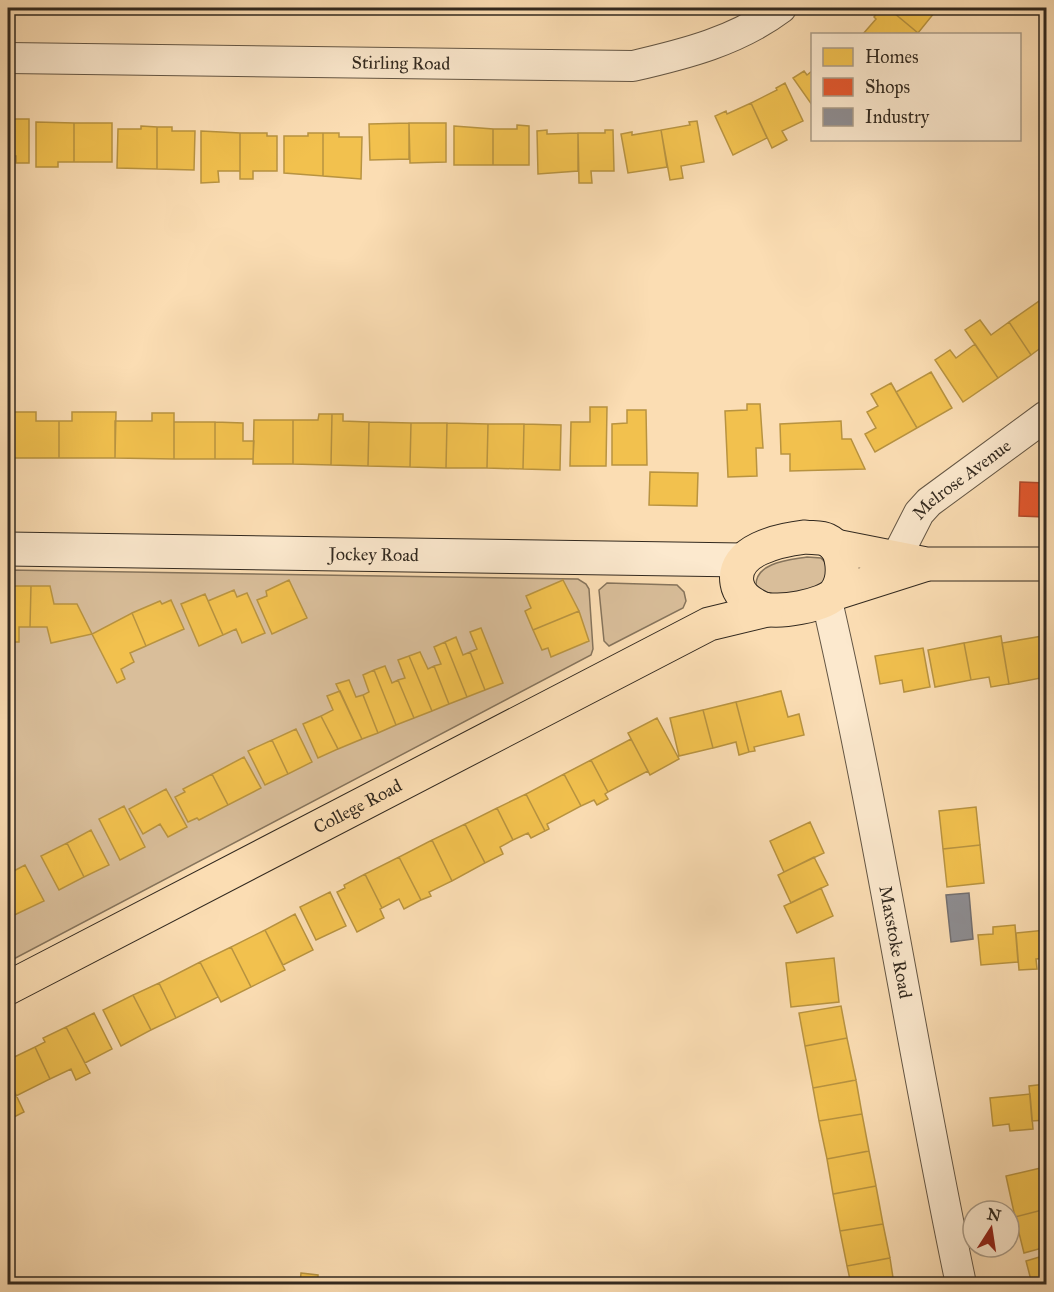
<svg xmlns="http://www.w3.org/2000/svg" width="1054" height="1292" font-family="'IM FELL Great Primer',serif">
<style>
.green{fill:#d9be9a;stroke:#86745c;stroke-width:1.5}
.homes{fill:#f2c14e;stroke:#b89340;stroke-width:1.5}
.shops{fill:#e4572e;stroke:#af492a;stroke-width:1.5}
.industry{fill:#8d8d92;stroke:#726f70;stroke-width:1.5}
.lines{fill:none;stroke-linecap:round;stroke-linejoin:round}
.street-casing{stroke:#645644;stroke-width:32}
.secondary-casing{stroke:#32291f;stroke-width:35}
.primary-casing{stroke:#32291f;stroke-width:35}
.street{stroke:#fce9ce;stroke-width:30}
.secondary{stroke:#fce9ce;stroke-width:33}
.primary{stroke:#fbddb3;stroke-width:33}
.labels{text-anchor:middle;stroke-width:6;stroke-linejoin:round;paint-order:stroke}
.street-label{font-size:18px;fill:#32291f;stroke:#fce9ce}
</style>
<rect width="100%" height="100%" fill="#fbddb3"/>
<filter id="stains"><feTurbulence type="fractalNoise" baseFrequency=".00333" numOctaves="4"/><feColorMatrix values="0 0 0 0 .2 0 0 0 0 .09 0 0 0 0 .02 0 0 0 .5 -.17"/></filter>
<radialGradient id="worn" r=".72"><stop offset=".6" stop-color="#630" stop-opacity="0"/><stop offset="1" stop-color="#630" stop-opacity=".3"/></radialGradient>
<path class="green" d="M807,557L821,558L828,565V577L812,597L762,593L756,585C756,562 790,560 807,557Z
M8,570L578,579L586,584L589,589L593,649L591,655L8,962Z
M607,583L677,585L684,592L686,601L683,608L609,646L604,641L599,590Z"/>
<path class="homes" d="M881,8H888L918,33L863,34L876,19L874,17Z
M888,8H929L935,12L918,33Z
M804,71L807,75L812,71V105L793,78Z
M785,83L803,121L782,131L787,140L772,148L751,103L777,90L776,88Z
M751,103L767,138L733,155L715,116L726,111L727,114Z
M8,119H29V163H16V156H8Z
M697,121L704,162L681,166L683,178L670,180L661,130L690,125L689,122Z
M36,122L74,123V162H58V167H36Z
M74,123H112V162H74Z
M409,123H446V162L410,163Z
M409,123V159L370,160L369,124Z
M517,125L529,126V165H493V129H517Z
M141,126L157,127V169L117,168L118,129H141Z
M454,126L493,129V165H454Z
M157,127H172V131H195L194,170L157,169Z
M547,130V134L578,133V171L538,174L537,131Z
M605,130H613L614,171H591L592,183H579L578,133H605Z
M661,130L667,167L628,173L621,134L632,132V135Z
M201,131L240,133V171H218L219,182L201,183Z
M240,133H267V136H277V171H253V179H240Z
M308,133H323V176L284,173V136H308Z
M323,133H339V137H362L361,179L323,176Z
M1045,297L1046,344L1031,355L1009,322Z
M980,320L991,335L1009,322L1031,355L998,378L965,330Z
M975,344L998,378L963,402L935,360L950,350L956,358Z
M931,372L952,408L917,428L896,392Z
M891,383L917,428L875,452L865,434L876,428L867,412L878,406L871,394Z
M747,404H760L763,448H756L757,476L728,477L725,411L747,410Z
M590,407H607L606,466H570L571,422H590Z
M627,410H646L647,465H612V424L627,423Z
M8,412H36V421H59V458H8Z
M72,412H116L115,458H59V421H72Z
M152,413H174V459L115,458V421H152Z
M319,414H332L331,465L293,464V420H318Z
M332,414H343V421L369,422L368,466L331,465Z
M254,420H293V464H253Z
M841,421L842,439H851L865,469L790,471V454H781L780,424Z
M174,422H215V459H174Z
M215,422L243,423V441H254L253,459H215Z
M369,422L411,423L410,467L368,466Z
M411,423H447L446,468L410,467Z
M447,423L488,424L487,468H446Z
M488,424H524L523,469L487,468Z
M524,424L561,425L560,470L523,469Z
M650,472L698,473L697,506L649,505Z
M289,580L307,618L272,634L257,600L267,596L266,591Z
M563,580L579,611L533,630L525,611L531,608L526,596Z
M8,586H31L30,627H19V642H8Z
M31,586H50L54,604H77L92,634L51,643L47,627H30Z
M234,590L237,597L247,593L265,633L242,643L236,629L223,635L208,601Z
M205,594L223,635L199,646L181,604Z
M171,600L184,629L146,646L132,613L160,601L162,604Z
M579,611L589,641L551,657L548,648L542,650L533,630Z
M132,613L146,646L130,653L134,662L121,669L125,679L117,683L92,634Z
M481,628L503,683L485,690L470,652L477,649L470,632Z
M1001,636L1009,684L991,687L989,677L971,680L964,643Z
M1043,636L1046,677L1009,684L1002,643Z
M456,637L463,655L470,652L485,690L467,697L445,642Z
M445,642L467,697L449,704L434,666L441,664L434,647Z
M964,643L971,680L935,687L928,650Z
M923,648L930,687L904,692L902,680L880,684L875,656Z
M420,652L428,669L434,666L449,704L432,711L409,656Z
M409,656L432,711L414,718L398,680L405,678L398,660Z
M385,666L392,683L398,680L414,718L396,725L374,670Z
M374,670L396,725L378,733L363,695L369,692L363,675Z
M349,680L356,697L363,695L378,733L362,739L336,684Z
M340,691L362,739L338,749L321,716L333,710L327,696Z
M781,691L788,717L799,714L804,735L754,747L755,751L749,752L736,702Z
M736,702L749,752L739,755L736,742L713,748L703,710Z
M703,710L713,748L679,756L670,718Z
M321,716L338,749L318,758L303,724Z
M657,718L679,759L650,775L628,733Z
M296,729L312,762L288,774L272,740Z
M631,739L648,771L608,792L591,760Z
M272,740L288,774L265,785L248,751Z
M244,757L261,788L228,805L212,774Z
M591,760L608,792L605,794L608,799L597,805L594,800L581,806L564,774Z
M212,774L228,805L199,820L197,818L188,822L175,797L185,792L183,789Z
M564,774L581,806L547,824L549,829L545,831L526,794Z
M166,789L187,827L168,837L160,824L143,834L129,809Z
M526,794L545,831L531,838L528,833L513,840L497,808Z
M124,806L145,847L120,860L99,819Z
M976,807L980,845L943,849L939,811Z
M497,808L513,840L500,847L503,854L485,863L465,824Z
M810,822L824,853L784,872L770,841Z
M465,824L485,863L452,881L432,840Z
M91,830L109,865L84,877L67,843Z
M432,840L452,881L429,892L431,896L421,900L399,857Z
M67,843L84,877L59,890L41,856Z
M980,845L984,883L947,887L943,849Z
M399,857L421,900L404,909L399,899L382,908L365,874Z
M814,857L828,885L791,903L778,875Z
M25,865L44,901L8,918V874Z
M365,874L382,908L380,909L384,918L357,932L337,892L345,888L344,885Z
M821,888L833,916L797,933L784,906Z
M330,892L346,926L316,940L300,907Z
M295,914L313,950L283,965L265,930Z
M1015,925L1018,962L981,965L978,935L993,934V927Z
M265,930L285,970L251,987L231,947Z
M1046,930V958L1036,959L1037,969L1019,970L1016,933Z
M231,947L251,987L221,1002L200,962Z
M834,958L839,1002L791,1007L786,963Z
M200,962L218,997L176,1018L159,983Z
M159,983L176,1018L151,1030L133,995Z
M133,995L151,1030L121,1046L103,1010Z
M841,1006L847,1038L805,1046L799,1013Z
M94,1013L112,1049L85,1063L66,1027Z
M66,1027L90,1073L76,1080L71,1069L50,1079L35,1047L45,1042L43,1038Z
M847,1038L856,1080L813,1088L805,1046Z
M35,1047L50,1079L16,1096L8,1078V1060Z
M8,1078L24,1112L8,1120Z
M856,1080L862,1114L819,1121L813,1088Z
M1046,1084V1120L1032,1121L1029,1086Z
M1030,1094L1033,1129L1010,1131L1009,1124L993,1126L990,1098Z
M862,1114L869,1151L827,1159L819,1121Z
M869,1151L876,1186L833,1194L827,1159Z
M1045,1167L1046,1209L1015,1217L1006,1176Z
M876,1186L883,1224L840,1231L833,1194Z
M1046,1209V1247L1024,1253L1015,1217Z
M883,1224L890,1258L847,1266L840,1231Z
M1046,1255V1284H1032L1026,1261Z
M890,1258L894,1284H851L847,1266Z
M301,1273L318,1275V1280L344,1284H300Z"/>
<path class="shops" d="M1020,482L1046,483V525L1045,517L1019,516Z"/>
<path class="industry" d="M969,893L973,939L951,942L946,895Z"/>
<g class="lines">
<g class="street-casing">
<g id="street">
<path id="s1" d="M8,58L633,66C685,54 737,41 781,8"/>
<path id="s2" d="M896,558L919,513L929,502L1046,416"/>
<path id="s3" d="M827,601C879,827 913,1057 961,1284"/>
</g>
</g>
<g class="secondary-casing">
<g id="secondary">
<path id="s4" d="M8,549L742,560"/>
</g>
</g>
<g class="primary-casing">
<g id="primary">
<path d="M805,537C812,538 821,537 827,540C845,548 846,579 835,593C825,606 776,614 761,608C750,603 739,596 737,583C731,550 780,540 805,537Z"/>
<path d="M835,546L926,564H1046"/>
<path d="M836,593L924,565"/>
<path id="s5" d="M8,988L709,624L767,610"/>
</g>
</g>
<use href="#street" class="street"/>
<use href="#secondary" class="secondary"/>
<use href="#primary" class="primary"/>
</g>
<g class="labels">
<g class="street-label">
<text dy="6" stroke="none"><textPath href="#s1" startOffset="393">Stirling Road</textPath></text>
<text dy="6" stroke="none"><textPath href="#s2" startOffset="105">Melrose Avenue</textPath></text>
<text dy="6" stroke="none"><textPath href="#s4" startOffset="366">Jockey Road</textPath></text>
<text dy="6" stroke="none"><textPath href="#s5" startOffset="394">College Road</textPath></text>
<text dy="6" stroke="none"><textPath href="#s3" startOffset="348">Maxstoke Road</textPath></text>
</g>
</g>
<rect width="1054" height="1292" fill="none" stroke="#fbddb3" stroke-width="30"/>
<rect x="9" y="9" width="1036" height="1274" fill="none" stroke="#32291f" stroke-width="3"/>
<rect x="15" y="15" width="1024" height="1262" fill="none" stroke="#32291f" stroke-width="1.5"/>
<rect x="811" y="33" width="210" height="108" fill="#fce9ce" stroke="#ab9c88" stroke-width="1.5"/>
<rect x="823" y="48" width="30" height="18" fill="#f2c14e" stroke="#ab9c88" stroke-width="1.5"/>
<text x="865" y="63" font-size="18" fill="#32291f">Homes</text>
<rect x="823" y="78" width="30" height="18" fill="#e4572e" stroke="#ab9c88" stroke-width="1.5"/>
<text x="865" y="93" font-size="18" fill="#32291f">Shops</text>
<rect x="823" y="108" width="30" height="18" fill="#8d8d92" stroke="#ab9c88" stroke-width="1.5"/>
<text x="865" y="123" font-size="18" fill="#32291f">Industry</text>
<g transform="translate(991 1229) rotate(12)"><circle r="28" fill="#fce9ce" stroke="#ab9c88" stroke-width="1.5"/>
<path d="M0-4.5L10 22L0 15L-10 22Z" fill="#8f2418"/>
<text y="-9" font-size="16" font-weight="bold" text-anchor="middle" fill="#32291f">N</text>
</g>
<rect width="100%" height="100%" filter="url(#stains)"/>
<rect width="100%" height="100%" fill="url(#worn)"/>
</svg>
